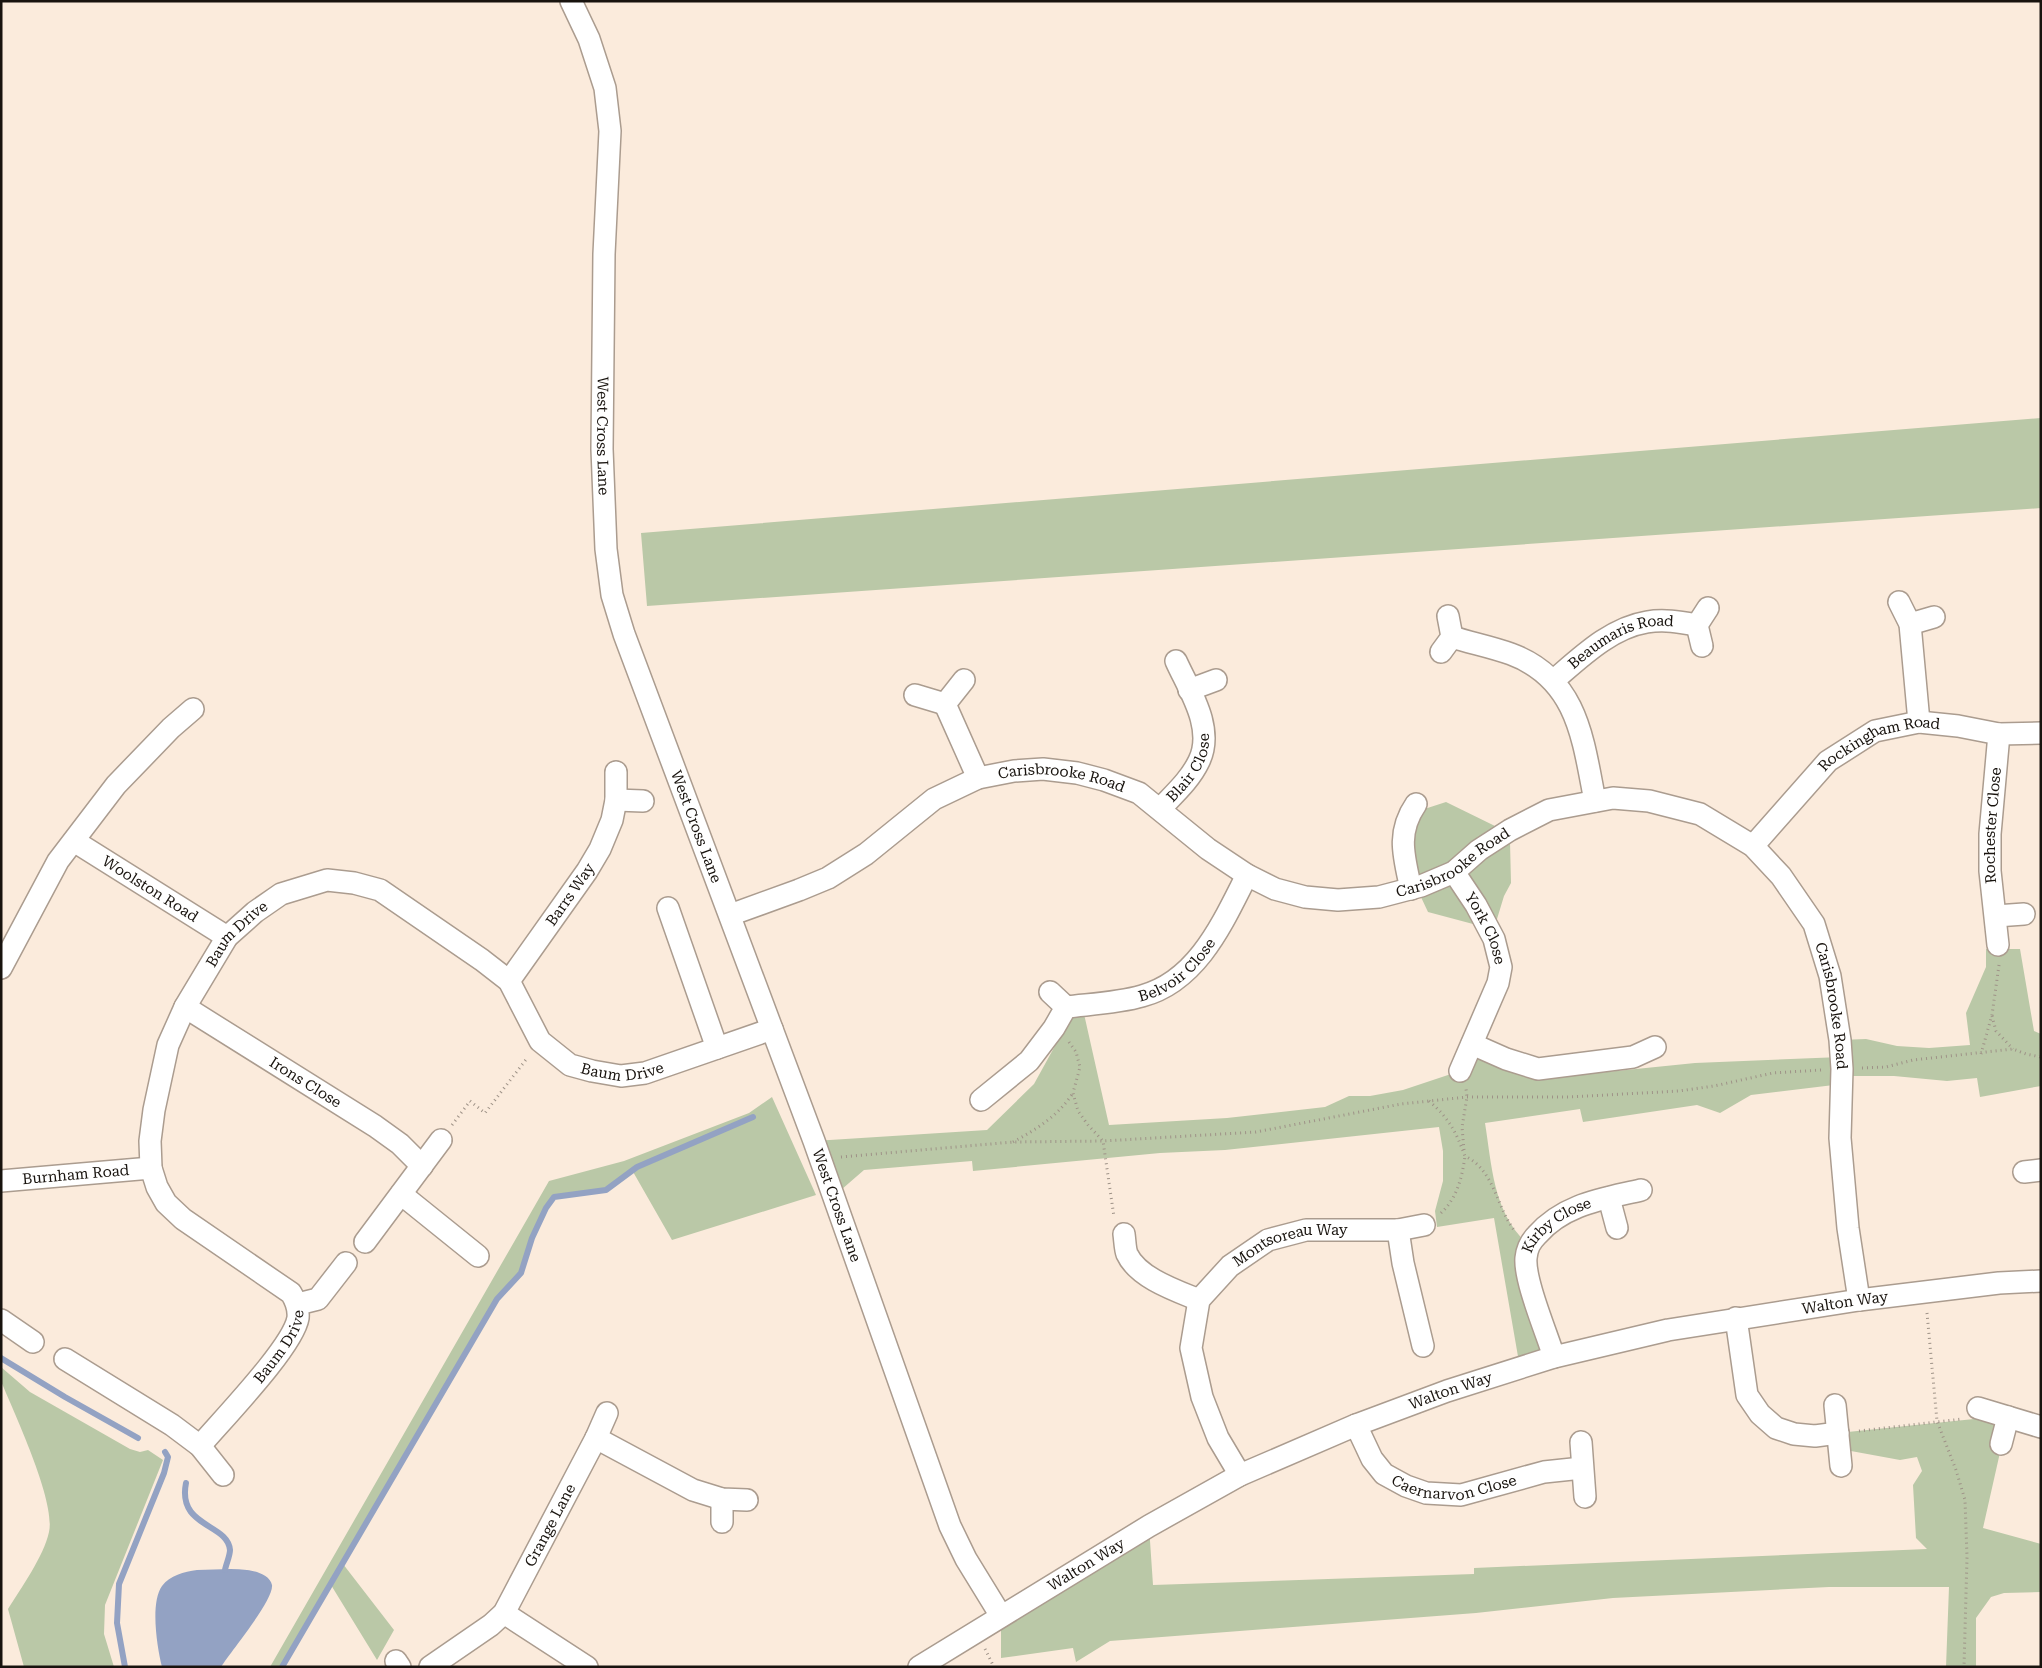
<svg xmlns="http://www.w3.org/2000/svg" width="2042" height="1668" font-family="'Roboto Serif',serif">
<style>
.green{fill:#bac8a7}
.water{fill:#93a2c3}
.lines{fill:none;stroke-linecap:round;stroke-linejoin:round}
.stream{stroke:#93a2c3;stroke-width:6}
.minor-casing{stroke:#ab9c8f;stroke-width:24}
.path{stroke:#9e9287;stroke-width:3;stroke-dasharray:1 4;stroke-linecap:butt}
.minor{stroke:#fff;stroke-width:21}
.labels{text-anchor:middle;stroke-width:5;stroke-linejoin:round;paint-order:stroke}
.street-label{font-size:15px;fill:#18130e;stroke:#fefaf7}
</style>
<rect width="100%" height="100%" fill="#fbebdc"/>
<path class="green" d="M2041,418V508L647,606L641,533Z
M1446,802L1495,826L1510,842L1511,883L1504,896L1497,919L1488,928L1428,912L1405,863L1409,814Z
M1986,949H2020L2034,1031L2041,1034V1056H2038L2041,1057V1086L1980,1097L1977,1078L1947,1081L1894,1076H1842V1084L1751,1095L1720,1113L1697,1105L1583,1122L1580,1109L1485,1123C1492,1166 1493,1213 1528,1244L1554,1357L1520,1368L1494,1218L1437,1227L1435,1211L1443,1181V1151L1439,1127L1225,1150L1160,1153L973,1171L972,1161L864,1170L834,1196L814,1141L987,1130L1034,1084L1061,1035L1054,1028L1082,1005L1109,1125L1227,1118L1325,1107L1349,1096H1370L1403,1090L1460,1071L1472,1044L1524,1065L1567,1076L1695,1063L1841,1057L1840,1040L1866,1039L1897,1046L1929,1048L1970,1045L1966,1013L1986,967Z
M772,1097L816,1195L672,1240L632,1170L606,1190L554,1197L546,1208L532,1238L521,1273L497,1299L343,1564L394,1630L377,1660L331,1585L282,1667H270L549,1181L624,1161L749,1113Z
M1,1367L30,1392L130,1449L140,1452L148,1450L163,1460L105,1605L104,1634L114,1667H24L8,1609C21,1588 44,1556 49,1532C56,1501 14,1413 1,1381Z
M1978,1408L2008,1417L1983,1528L2041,1544V1592L2004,1593L1991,1597L1976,1618V1667H1946L1949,1587H1829L1613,1598L1476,1613L1110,1641L1076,1662L1073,1648L1001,1658V1616L1149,1526L1153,1585L1474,1574V1568L1927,1549L1916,1538L1913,1485L1922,1471L1917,1457L1900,1460L1840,1449L1838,1433L1974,1419Z"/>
<path class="water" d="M197,1570C213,1570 231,1568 247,1570C256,1571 270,1575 272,1585C274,1600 231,1651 221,1667H162C157,1647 150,1603 162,1586C170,1575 184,1572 197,1570Z"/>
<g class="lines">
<path class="stream" d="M1,1358L65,1397L138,1438
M186,1483C177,1528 228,1523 230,1550C230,1556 226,1564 225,1570
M125,1667L117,1623L119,1584L164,1473L168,1457L165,1452
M282,1667L497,1299L521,1273L532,1238L546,1208L554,1197L606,1190L637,1167L753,1117"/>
<g class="minor-casing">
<g id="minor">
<path id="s1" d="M571,1L589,39L605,88L610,131L604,254L602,449L606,549L612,595L624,634L814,1141L950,1526L966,1559L1001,1616"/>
<path d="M1899,602L1910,624L1919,722"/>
<path d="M1910,624L1934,617"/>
<path d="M1452,637C1471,643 1492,647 1511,654C1578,679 1583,740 1595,801"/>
<path d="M1702,646L1697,625L1708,608"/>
<path d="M1441,652L1452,637L1448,616"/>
<path id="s2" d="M1553,681C1580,658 1610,628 1647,622C1664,619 1680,622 1697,625"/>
<path d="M1189,690L1216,680"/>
<path d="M915,695L945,704L964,680"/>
<path d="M945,704L978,778"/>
<path d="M616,800L643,801"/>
<path id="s3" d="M1160,809C1174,794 1190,780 1199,761C1215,728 1189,690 1176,661"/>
<path id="s4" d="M74,841L227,937"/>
<path id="s5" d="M1753,846L1828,761L1875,731L1919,722L1958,726L1999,734L2041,733"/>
<path id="s6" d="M1454,872L1476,905L1494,939L1501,967L1498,983L1460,1071"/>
<path d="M1411,889C1404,857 1396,833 1416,804"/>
<path d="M668,908L717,1048"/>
<path id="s7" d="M730,915L799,890L828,878L866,854L934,799L978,778L1014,771L1043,769L1077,773L1104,780L1139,793L1208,849L1247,875L1275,889L1305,897L1338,900L1379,897L1421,886L1454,872L1479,850L1510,830L1549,810L1613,798L1649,801L1700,814L1753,846L1781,876L1814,924L1830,976L1840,1040L1842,1069L1840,1138L1848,1228L1859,1300"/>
<path d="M1996,916L2024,914"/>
<path id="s8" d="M1998,945L1990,871V834L1999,734"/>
<path d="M1,968L58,861L116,785L171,728L193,709"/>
<path id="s9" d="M509,981L587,871L600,849L612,820L616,800V772"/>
<path id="s10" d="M185,1007L375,1126L400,1144L422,1166"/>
<path id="s11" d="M1066,1007C1091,1004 1118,1003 1142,996C1198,981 1223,922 1247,875"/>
<path d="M1472,1044L1506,1059L1538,1069L1633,1057L1655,1047"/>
<path d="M981,1100L1029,1061L1054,1028L1066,1007L1050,992"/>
<path d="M2024,1172L2041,1170"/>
<path id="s12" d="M1,1181L151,1168"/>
<path d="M401,1194L478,1256"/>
<path d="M1609,1198L1617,1228"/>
<path d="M1398,1230L1403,1263L1423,1346"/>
<path d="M1124,1234C1125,1241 1125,1249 1127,1254C1138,1278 1177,1291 1199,1300"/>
<path d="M365,1242L441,1140"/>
<path d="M298,1304L318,1299L346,1263"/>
<path d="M1736,1318L1747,1395L1760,1414L1776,1428L1794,1434L1815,1436L1838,1433"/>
<path d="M1,1320L33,1342"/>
<path id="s13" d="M1554,1357C1547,1334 1524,1280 1526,1258C1527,1248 1530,1242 1537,1235C1564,1204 1603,1199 1641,1190"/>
<path d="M65,1359L172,1425L200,1446L223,1475"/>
<path d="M1835,1405L1841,1466"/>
<path d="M1978,1408L2041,1427"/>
<path id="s14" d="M1356,1425L1372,1459L1384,1474L1406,1486L1426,1493L1461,1495L1544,1472L1582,1468"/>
<path d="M596,1438L693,1490L722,1499L747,1500"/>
<path d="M1581,1442L1585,1497"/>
<path d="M2001,1444L2008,1417"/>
<path id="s15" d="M200,1446C222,1420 293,1347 298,1318C299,1308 296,1301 291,1293L183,1219L166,1203L157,1187L151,1168L150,1141L154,1110L168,1045L185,1007L227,937L255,912L281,894L327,880L354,883L380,890L482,960L509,981L540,1041L570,1065L592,1071L621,1076L645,1073L772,1029"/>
<path id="s16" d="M1240,1475L1218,1438L1202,1397L1191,1348L1199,1300L1230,1266L1268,1240L1306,1230H1398L1424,1225"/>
<path d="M722,1499V1522"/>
<path d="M504,1613L587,1667"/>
<path d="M396,1661L400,1667"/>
<path id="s17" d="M430,1667L491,1625L504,1613L596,1438L607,1413"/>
<path id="s18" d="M919,1667L1149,1526L1240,1475L1356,1425L1447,1391L1554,1357L1668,1330L1859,1300L1999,1283L2041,1281"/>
</g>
</g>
<path class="path" d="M1992,1016L1996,1031L2013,1049
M1069,1042L1076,1052L1080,1067L1073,1093L1078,1111L1088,1125L1103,1141L1114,1217
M1981,1054L1992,1015L1999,965
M1862,1068L1886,1067L1913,1060L2013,1049L2026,1054L2041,1057
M1429,1101C1449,1118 1456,1132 1465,1156C1495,1171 1496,1206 1514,1230
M452,1125L470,1101L485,1113L528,1057
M1013,1142C1037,1129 1058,1116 1073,1093
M1464,1150L1462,1127L1467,1097L1466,1089
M841,1157L1013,1142L1103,1141L1256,1132L1401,1104L1467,1097H1569L1679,1091L1714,1086L1773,1073L1821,1070
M1441,1213C1457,1198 1462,1178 1465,1156
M1927,1313L1937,1421L1956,1470L1965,1500L1967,1557L1964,1667
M1859,1431L1962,1419
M985,1649L994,1667"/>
<use href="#minor" class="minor"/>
</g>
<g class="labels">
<g class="street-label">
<text dy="5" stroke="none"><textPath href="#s1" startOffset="442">West Cross Lane</textPath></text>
<text dy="5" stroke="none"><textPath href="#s2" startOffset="81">Beaumaris Road</textPath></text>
<text dy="5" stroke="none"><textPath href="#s5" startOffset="169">Rockingham Road</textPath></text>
<text dy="5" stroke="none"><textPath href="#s3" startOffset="52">Blair Close</textPath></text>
<text dy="5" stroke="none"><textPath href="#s7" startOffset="371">Carisbrooke Road</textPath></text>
<text dy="5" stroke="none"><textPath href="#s8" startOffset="120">Rochester Close</textPath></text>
<text dy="5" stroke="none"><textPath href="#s1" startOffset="848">West Cross Lane</textPath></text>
<text dy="5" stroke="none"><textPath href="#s7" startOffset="806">Carisbrooke Road</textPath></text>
<text dy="5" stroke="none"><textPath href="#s4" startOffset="90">Woolston Road</textPath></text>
<text dy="5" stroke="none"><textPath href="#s9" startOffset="106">Barrs Way</textPath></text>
<text dy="5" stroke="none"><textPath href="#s6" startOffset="65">York Close</textPath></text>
<text dy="5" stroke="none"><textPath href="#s15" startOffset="638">Baum Drive</textPath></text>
<text dy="5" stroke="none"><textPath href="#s11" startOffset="121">Belvoir Close</textPath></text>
<text dy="5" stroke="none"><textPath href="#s7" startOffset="1316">Carisbrooke Road</textPath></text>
<text dy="5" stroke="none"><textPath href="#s15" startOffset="1118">Baum Drive</textPath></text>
<text dy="5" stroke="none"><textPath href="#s10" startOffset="142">Irons Close</textPath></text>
<text dy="5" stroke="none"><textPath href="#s12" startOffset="75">Burnham Road</textPath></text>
<text dy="5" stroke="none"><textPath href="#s1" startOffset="1252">West Cross Lane</textPath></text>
<text dy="5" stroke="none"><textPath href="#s13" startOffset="151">Kirby Close</textPath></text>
<text dy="5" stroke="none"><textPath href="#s16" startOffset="298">Montsoreau Way</textPath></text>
<text dy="5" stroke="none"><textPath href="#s18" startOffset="1006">Walton Way</textPath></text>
<text dy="5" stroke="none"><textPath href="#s15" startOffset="128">Baum Drive</textPath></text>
<text dy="5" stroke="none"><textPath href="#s18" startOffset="601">Walton Way</textPath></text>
<text dy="5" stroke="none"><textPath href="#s14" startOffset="131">Caernarvon Close</textPath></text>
<text dy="5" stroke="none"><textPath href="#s17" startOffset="191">Grange Lane</textPath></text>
<text dy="5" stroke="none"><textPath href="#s18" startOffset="196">Walton Way</textPath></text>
</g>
</g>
<rect width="2042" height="1668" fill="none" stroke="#18130e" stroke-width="5"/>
</svg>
